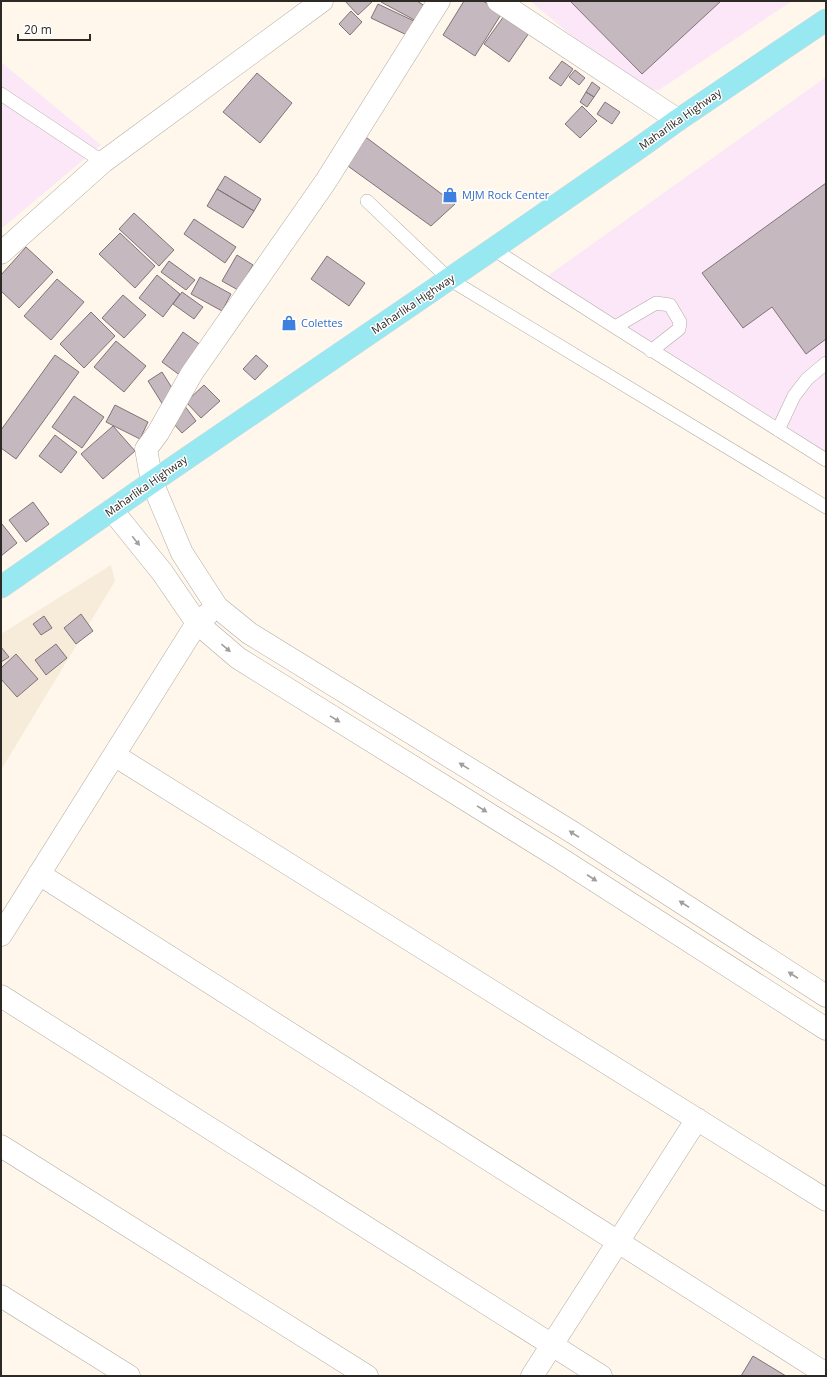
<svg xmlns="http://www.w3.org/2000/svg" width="827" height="1377" font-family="'Open Sans',sans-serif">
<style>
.built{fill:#f7ebda}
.industrial{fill:#fbe7f7}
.building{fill:#c5b8be;stroke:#807479}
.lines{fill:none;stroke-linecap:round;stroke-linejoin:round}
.service-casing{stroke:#b2aaa0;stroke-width:14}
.minor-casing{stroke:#b2aaa0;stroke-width:23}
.tertiary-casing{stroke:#b2aaa0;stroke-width:23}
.trunk-casing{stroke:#d9d9d8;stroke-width:23}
.service{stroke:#fff;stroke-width:13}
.minor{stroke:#fff;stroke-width:22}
.tertiary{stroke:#fff;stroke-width:22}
.trunk{stroke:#98e8f2;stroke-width:22}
.oneway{fill:#a09f9d}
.labels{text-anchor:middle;stroke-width:3;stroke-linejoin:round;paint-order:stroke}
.street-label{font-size:11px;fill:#2d2a26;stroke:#fff}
.shop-label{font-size:11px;fill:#366cbe;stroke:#fff;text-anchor:start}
</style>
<rect width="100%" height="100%" fill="#fff7ec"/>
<path class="built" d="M111,565L115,581L1,770V634Z"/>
<path class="industrial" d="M530,1H792L659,90L645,89L624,79Z
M1,62L101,145L1,229Z
M826,77V465L535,285Z"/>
<path class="building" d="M345,1H373L358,15Z
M382,1H417L428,8L420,23L381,2Z
M464,1H483L502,13L475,56L443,35Z
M570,1H721L642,74Z
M378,4L416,22L409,36L371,18Z
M351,11L362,22L350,35L339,24Z
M504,16L529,33L509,62L484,44Z
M562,61L573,69L561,86L549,78Z
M575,70L585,78L579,85L569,77Z
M257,73L292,103L260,143L223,112Z
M592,82L600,88L594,97L586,92Z
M586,92L594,97L587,107L580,102Z
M605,102L620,112L612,124L597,114Z
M582,106L597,121L580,138L565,124Z
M363,135L455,204L431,226L341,161Z
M225,176L261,199L254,211L217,189Z
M826,183V339L806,354L772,307L743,328L702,273Z
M217,189L254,211L243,228L207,206Z
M134,213L174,250L159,266L119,229Z
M194,219L236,247L225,263L184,234Z
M120,233L155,266L135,288L99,254Z
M26,247L53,272L19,308L1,291V275Z
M237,255L253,265L238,290L222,281Z
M327,256L365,283L349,306L311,279Z
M169,261L195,280L186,290L161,272Z
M157,275L180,294L163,317L139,298Z
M200,277L231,294L222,311L191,294Z
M57,279L84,302L51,340L24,316Z
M182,292L203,307L194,319L173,304Z
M123,295L146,315L124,338L102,318Z
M91,312L115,336L84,368L60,344Z
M183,332L202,346L181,376L162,362Z
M116,341L146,366L124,392L94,367Z
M55,355L79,372L16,459L1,448V430Z
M256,355L268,366L255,380L243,369Z
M162,372L177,396L163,405L148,381Z
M204,385L220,401L201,418L186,402Z
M74,396L104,417L82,448L52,427Z
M115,405L148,422L140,439L106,422Z
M184,405L196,421L182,433L172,422Z
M113,426L135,451L103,479L81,454Z
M55,435L77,452L61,473L39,456Z
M33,502L49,524L26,542L9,520Z
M2,524L17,543L1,556V525Z
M81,614L93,631L76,644L64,628Z
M44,616L52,628L41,635L33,624Z
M56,644L67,658L46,675L35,660Z
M1,647L9,657L1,662Z
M16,654L38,679L17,697L1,679V668Z
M753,1356L786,1376H741Z"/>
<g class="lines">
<g class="service-casing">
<path id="service" d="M1,94L103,162
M367,201L449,279L826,507
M493,249L615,327L826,460
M615,327L656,303L670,305L680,322L679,329L651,351
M778,430L794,396L807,379L826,363"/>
</g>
<g class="minor-casing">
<path id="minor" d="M439,1L326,181L192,373L158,433L146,449L152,482L182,553L217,607L249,633L572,832L826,996
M1,253L103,162L322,1
M112,510L162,572L197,623L238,658L558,857L826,1029
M114,755L826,1200
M39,874L826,1374
M1,935L197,623L208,614
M1,996L601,1376
M1,1146L367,1376
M1,1296L129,1376
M532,1376L697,1119"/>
</g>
<g class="tertiary-casing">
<path id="tertiary" d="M498,1L678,120"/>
</g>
<g class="trunk-casing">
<path id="trunk" d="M1,587L152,482L493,249L639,148L678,120L826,20"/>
</g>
<use href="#service" class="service"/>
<use href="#minor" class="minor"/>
<use href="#tertiary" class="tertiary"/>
<use href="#trunk" class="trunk"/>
</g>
<defs><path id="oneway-solid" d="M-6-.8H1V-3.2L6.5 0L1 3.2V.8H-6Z"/></defs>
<g class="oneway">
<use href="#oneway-solid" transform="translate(136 541) rotate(51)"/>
<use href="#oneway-solid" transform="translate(226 648) rotate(40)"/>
<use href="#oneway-solid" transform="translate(335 719) rotate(32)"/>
<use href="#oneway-solid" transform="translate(464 766) rotate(-148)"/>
<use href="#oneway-solid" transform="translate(482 809) rotate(32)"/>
<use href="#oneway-solid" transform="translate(574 834) rotate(-147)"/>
<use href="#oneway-solid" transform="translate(592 878) rotate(33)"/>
<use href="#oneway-solid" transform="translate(684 904) rotate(-147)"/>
<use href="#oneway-solid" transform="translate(793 975) rotate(-147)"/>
</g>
<defs>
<g id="shop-bare" transform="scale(1.2)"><path d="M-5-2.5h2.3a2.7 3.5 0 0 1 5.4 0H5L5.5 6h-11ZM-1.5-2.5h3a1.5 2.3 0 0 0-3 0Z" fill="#3f7fe0" stroke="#fff" stroke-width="2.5" paint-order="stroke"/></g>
</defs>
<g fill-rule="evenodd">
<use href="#shop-bare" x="450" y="195"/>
<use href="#shop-bare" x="289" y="323"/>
</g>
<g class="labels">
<g class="street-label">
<text transform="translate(680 119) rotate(-35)" y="4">Maharlika Highway</text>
<text transform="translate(413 304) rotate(-34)" y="4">Maharlika Highway</text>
<text transform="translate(146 486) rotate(-35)" y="4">Maharlika Highway</text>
</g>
<g class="shop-label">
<text x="462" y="199">MJM Rock Center</text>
<text x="301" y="327">Colettes</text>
</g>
</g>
<rect width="827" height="1377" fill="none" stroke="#2d2a26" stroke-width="4"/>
<path d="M18 34v6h72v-6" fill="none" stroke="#2d2a26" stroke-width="2"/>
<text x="24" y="34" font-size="12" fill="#2d2a26" stroke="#ffffff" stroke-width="3" paint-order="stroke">20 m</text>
</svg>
